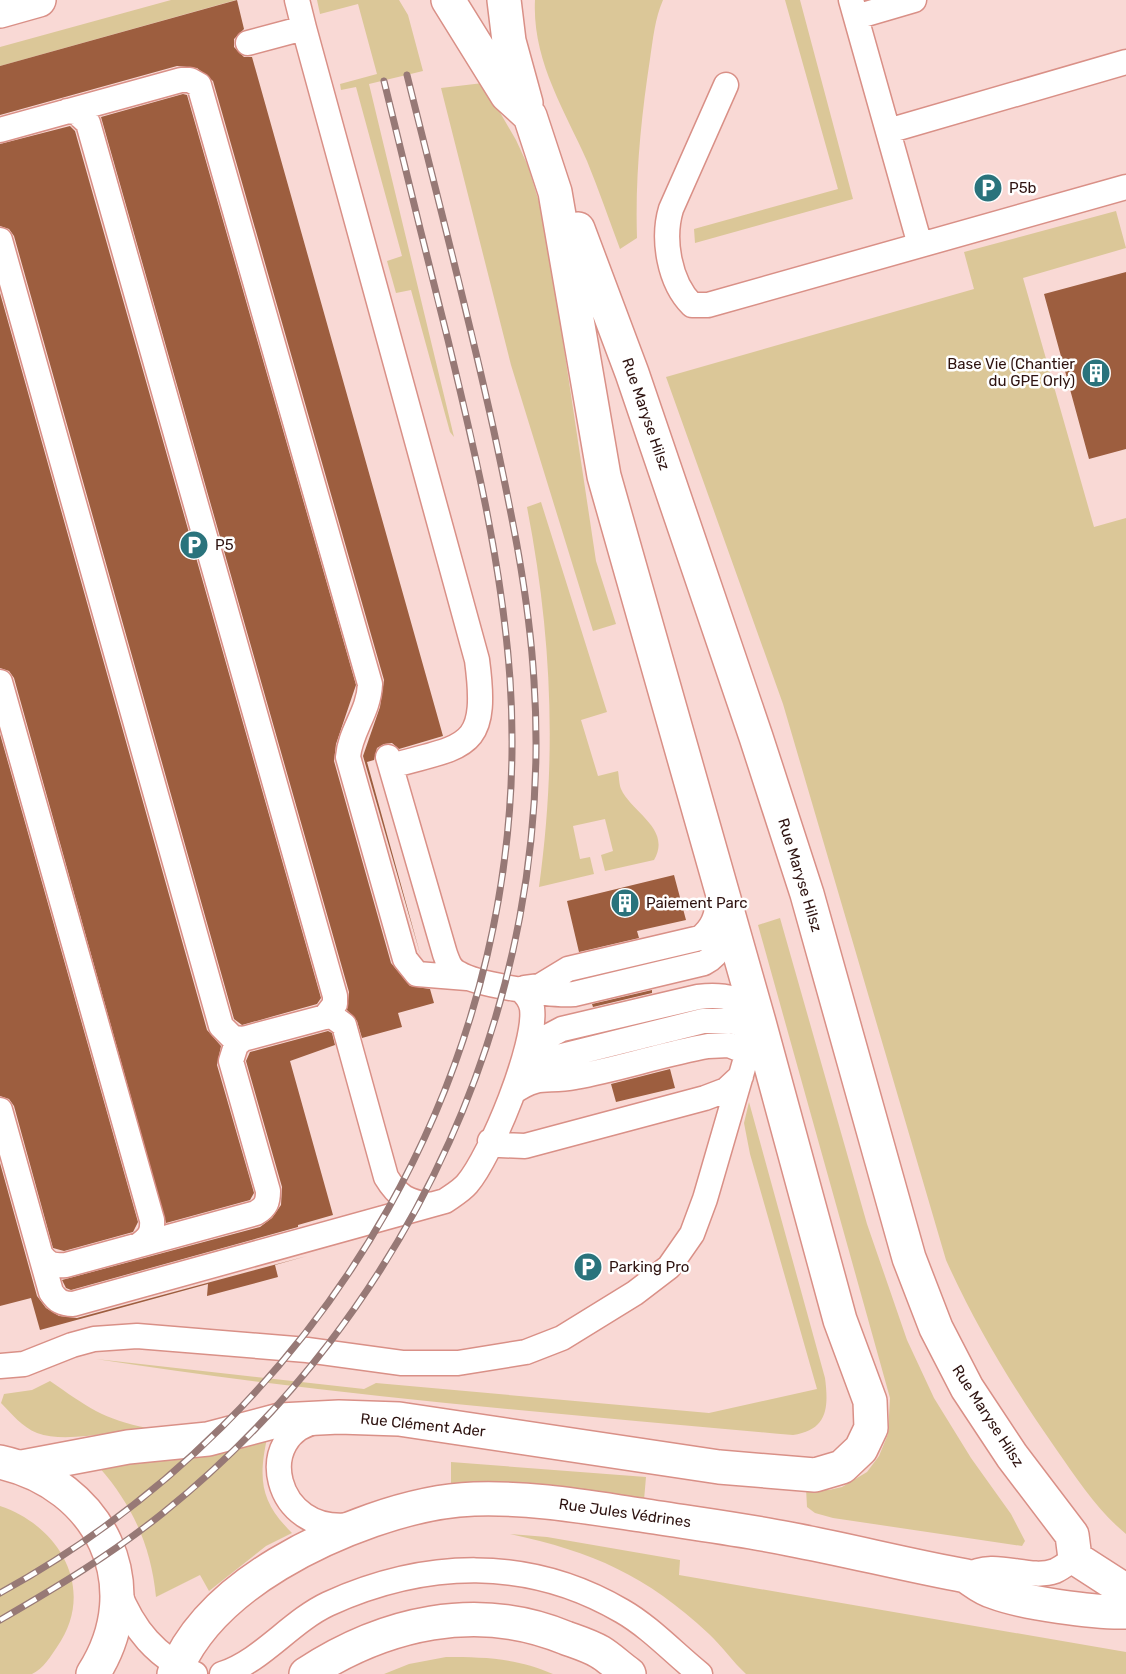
<svg xmlns="http://www.w3.org/2000/svg" width="1126" height="1674" font-family="Rubik,sans-serif">
<style>
.green{fill:#dbc798}
.building{fill:#9d5e3f}
.lines{fill:none;stroke-linecap:round;stroke-linejoin:round}
.service-casing{stroke:#d99087;stroke-width:27}
.minor-casing{stroke:#d99087;stroke-width:36}
.tertiary-casing{stroke:#d99087;stroke-width:36}
.service{stroke:#fff;stroke-width:24}
.minor{stroke:#fff;stroke-width:33}
.tertiary{stroke:#fff;stroke-width:33}
.rail-casing{stroke:#977976;stroke-width:7}
.rail{stroke:#fff;stroke-width:4.5;stroke-dasharray:14;stroke-linecap:butt}
.labels{text-anchor:middle;stroke-width:5;stroke-linejoin:round;paint-order:stroke}
.poi-label{font-size:15px;fill:#2e1310;stroke:#fff;text-anchor:start}
.street-label{font-size:15px;fill:#2e1310;stroke:#fff}
</style>
<rect width="100%" height="100%" fill="#f9d9d5"/>
<path class="green" d="M171,0H236L0,66V47Z
M317,0H399L408,15L423,71L369,84L454,437L450,432L411,290L396,293L387,261L402,256L356,87L341,90L340,84L377,74L358,4L320,14Z
M535,0H663C655,18 653,39 650,59C641,118 635,178 637,238L620,249C609,220 599,190 587,161C564,109 532,60 535,0Z
M785,0H800L853,199L695,243L694,229L838,189Z
M483,83L516,140L528,166L539,202L548,242L596,561L616,624L593,631L511,365L441,88Z
M1116,211L1126,248L1023,278L1094,527L1126,518V1534C1098,1511 1077,1479 1056,1449C1014,1389 976,1327 946,1260L783,704L666,377L974,289L964,252Z
M541,502L607,712L581,720L598,776L618,771C619,776 619,784 621,789C632,813 672,829 654,860L605,871L601,855L613,851L605,819L573,826L580,859L590,857L594,874L539,887C557,757 552,636 527,507Z
M780,918L867,1224L907,1340L934,1398L971,1458L1011,1514L1025,1541L1022,1546L833,1518L815,1513L807,1507L806,1488L829,1490L842,1487L867,1472L879,1456L888,1434L890,1398L758,925Z
M749,1102L825,1378C829,1409 827,1430 793,1435C560,1414 327,1395 96,1359L364,1389L376,1383L709,1413L817,1389L750,1154L744,1123Z
M50,1381C86,1406 104,1420 148,1428C116,1430 67,1444 37,1433C22,1427 12,1414 1,1403L4,1394L32,1390Z
M267,1438C258,1481 261,1502 292,1533L266,1546L209,1591L200,1575L156,1597C151,1546 133,1506 99,1467L196,1458Z
M451,1462L646,1477L644,1500L545,1485L451,1488Z
M0,1506C60,1526 97,1590 57,1647C51,1656 43,1669 32,1674C24,1674 9,1674 0,1674Z
M510,1534L547,1537L680,1560L679,1575L1126,1652V1674H746C733,1662 722,1646 709,1634C646,1575 593,1552 510,1534Z
M446,1657C484,1657 517,1658 553,1674H384L409,1664Z"/>
<path class="building" d="M237,0L244,29L234,39V47L244,57H252L443,736L399,749L392,743L384,744L377,748L374,760L367,762L421,957L363,756L380,707L384,680L213,81L197,68L177,66L0,115V66Z
M183,94L187,95L356,685L336,744L334,761L391,963L410,986L430,989L434,1003L398,1013L402,1027L362,1038L357,1021L347,1010L349,992L101,117Z
M70,126L75,131L321,998L317,1004L242,1025L234,1019L14,236L9,229L0,226V144Z
M1126,272V449L1089,459L1044,294Z
M0,293L207,1030L221,1046L217,1065L254,1193L250,1200L166,1223L14,678L9,671L0,668Z
M0,734L138,1222L133,1232L64,1251L53,1248L14,1106L9,1099L0,1096Z
M674,875L686,920L637,931L639,938L579,952L567,901Z
M652,990V993L593,1007L592,1004Z
M328,1031L332,1033L335,1045L290,1061L333,1215L298,1225V1227L71,1290L66,1288L62,1280L260,1227L272,1218L281,1205L282,1187L246,1061L250,1052Z
M670,1069L675,1088L616,1102L611,1084Z
M0,1163L37,1296L46,1308L59,1316L77,1318L307,1256L275,1265L278,1277L207,1296L208,1284L40,1330L31,1298L0,1306Z"/>
<g class="lines">
<g class="service-casing">
<path id="service" d="M297,0L304,28
M851,0L920,245
M856,17L914,0
M248,43L304,28L477,660C489,750 467,745 391,766
M726,85L671,209C662,239 669,282 692,305H708L1126,187
M0,130L181,80H190L199,85L370,684C369,712 350,731 348,757L405,959L417,974L467,978
M888,131L1126,62
M0,240L221,1026L233,1038L243,1039L325,1017L335,1004V996L88,123L76,112L67,111
M0,682L152,1220C153,1233 149,1238 139,1245
M388,757L445,954C448,962 450,969 458,973C477,985 551,996 574,994L704,963C723,953 725,937 725,917
M525,988L540,986L568,969L700,938C713,928 716,917 719,901
M325,1017L332,1016L344,1025L386,1177C398,1197 408,1202 430,1205
M528,1063L545,1038L562,1029L698,997C724,994 743,997 758,1020
M524,1079L546,1060L703,1021H733L749,1026L760,1037
M513,1092C541,1073 546,1083 575,1077C619,1069 663,1054 708,1046L729,1045L759,1057
M0,1110L51,1292C57,1301 62,1304 73,1304L445,1201C452,1196 461,1191 467,1184C491,1156 537,1044 532,1008C530,999 526,995 520,989
M490,1141L500,1145L525,1146L705,1098L726,1090L741,1076
M41,1255C48,1265 54,1266 66,1265L256,1213C266,1207 268,1202 268,1191L231,1061L236,1045L243,1039
M0,1366L24,1364L72,1345L94,1339L137,1336L307,1350L402,1363H458L526,1352L562,1338L635,1293L669,1267L692,1234L705,1199L746,1058L749,1009
M319,1421C252,1433 273,1536 352,1525
M966,1576C996,1558 1027,1581 1055,1571C1062,1568 1069,1562 1075,1558
M118,1590C133,1629 156,1657 195,1674
M222,1674C262,1661 290,1622 328,1604C425,1560 528,1556 622,1611C650,1627 675,1654 700,1674"/>
</g>
<g class="minor-casing">
<path id="minor" d="M504,0L509,41L526,103
M0,11L39,0
M578,229L632,373L756,737L807,894L909,1258L936,1328L967,1388L1012,1456L1072,1535L1075,1558L1126,1591
M22,1467L128,1447L208,1439L280,1420L339,1417L399,1419L719,1467L815,1475L842,1467L861,1449L871,1428L870,1401L840,1320L759,1022L604,476L555,192L530,116L507,95L448,0
M174,1674C193,1626 235,1590 278,1564C331,1532 411,1501 474,1499C530,1497 586,1507 641,1515C690,1523 740,1529 789,1539C848,1550 906,1565 966,1576C975,1582 983,1589 994,1592C1023,1603 1094,1613 1126,1612
M306,1674C384,1623 477,1601 566,1638C577,1642 590,1646 600,1652C610,1658 619,1667 629,1674"/>
</g>
<g class="tertiary-casing">
<path id="tertiary" d="M0,1462C100,1484 150,1585 93,1674"/>
</g>
<use href="#service" class="service"/>
<use href="#minor" class="minor"/>
<use href="#tertiary" class="tertiary"/>
<g class="rail-casing">
<path id="rail" d="M0,1593C329,1412 535,1056 510,679C502,564 475,452 448,340C426,254 405,167 384,81
M0,1620C57,1587 112,1554 163,1513C411,1314 555,999 534,681C529,595 511,511 493,427C467,309 436,192 407,75"/>
</g>
<use href="#rail" class="rail"/>
</g>
<defs>
<g id="parking-disc" transform="scale(1.5)"><circle r="9.5" fill="#2a737c" stroke="#fff"/><path d="M-3.5-5.5H1a3.5 3.5 0 0 1 0 7H-1V5.5H-3.5ZM-1-3.4V-.6H.8a1.4 1.4 0 0 0 0-2.8Z" fill="#fff"/></g>
<g id="building-disc" transform="scale(1.5)"><circle r="9.5" fill="#2a737c" stroke="#fff"/><path d="M-4-6H4V6H1V3H-1V6H-4ZM-2.5-4.3h1.7v1.8h-1.7ZM.8-4.3h1.7v1.8H.8ZM-2.5-1h1.7V.8h-1.7ZM.8-1h1.7V.8H.8Z" fill="#fff"/></g>
</defs>
<g fill-rule="evenodd">
<use href="#parking-disc" x="988" y="188"/>
<use href="#building-disc" x="1096" y="373"/>
<use href="#parking-disc" x="194" y="545"/>
<use href="#building-disc" x="625" y="903"/>
<use href="#parking-disc" x="588" y="1267"/>
</g>
<g class="labels">
<g class="poi-label">
<text x="1009" y="193">P5b</text>
<text x="1075" y="369" text-anchor="end">Base Vie (Chantier<tspan x="1075" dy="17">du GPE Orly)</tspan></text>
<text x="215" y="550">P5</text>
<text x="646" y="908">Paiement Parc</text>
<text x="609" y="1272">Parking Pro</text>
</g>
<g class="street-label">
<text transform="translate(646 414) rotate(71)" y="5">Rue Maryse Hilsz</text>
<text transform="translate(800 875) rotate(73)" y="5">Rue Maryse Hilsz</text>
<text transform="translate(988 1416) rotate(57)" y="5">Rue Maryse Hilsz</text>
<text transform="translate(423 1425) rotate(6)" y="5">Rue Clément Ader</text>
<text transform="translate(625 1513) rotate(8)" y="5">Rue Jules Védrines</text>
</g>
</g>
</svg>
